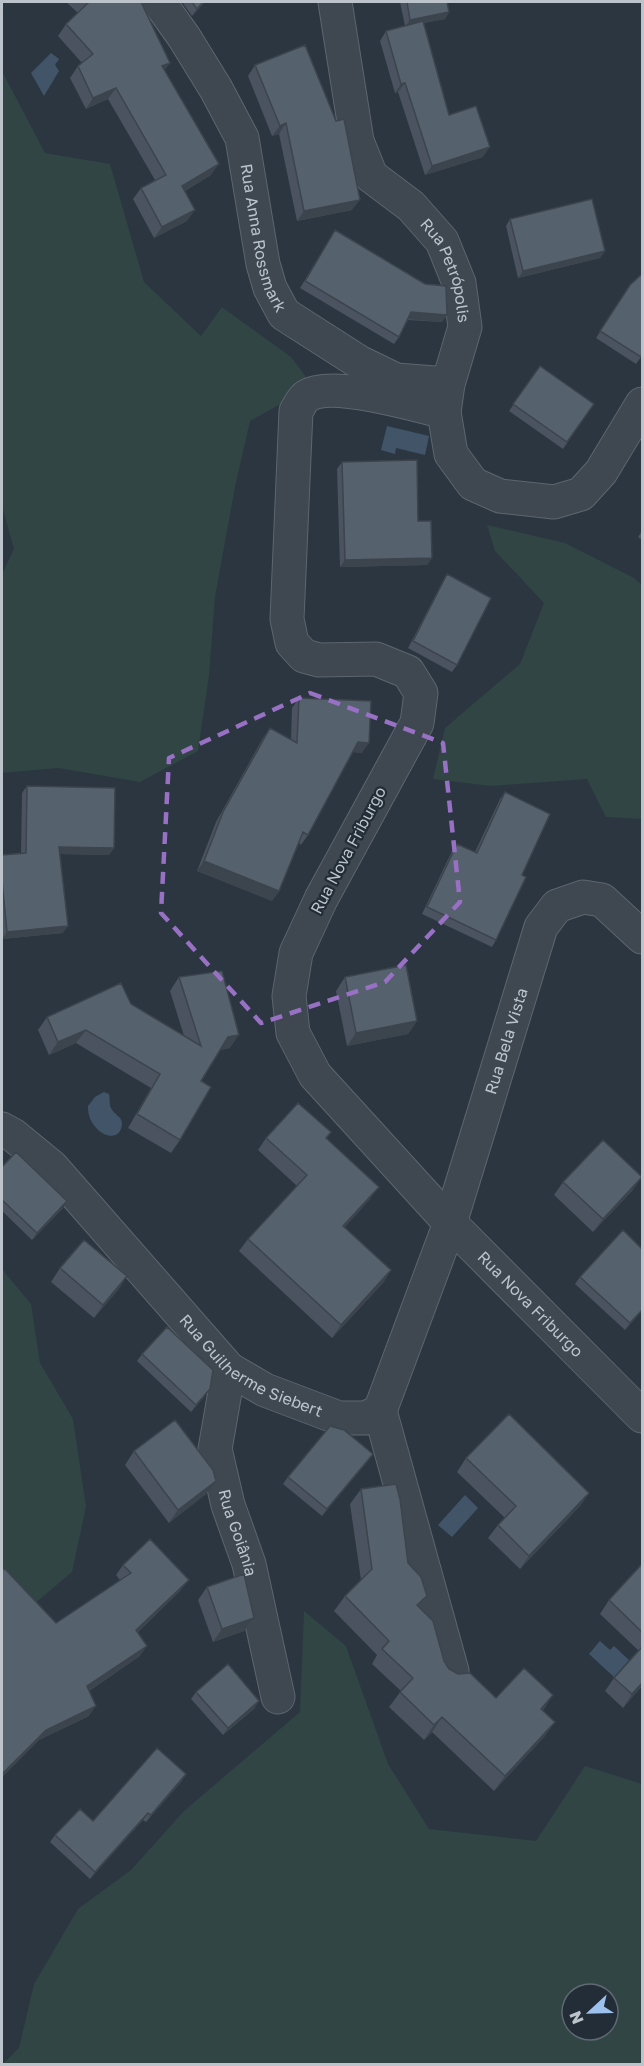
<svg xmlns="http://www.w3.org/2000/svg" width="644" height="2066" font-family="'Golos Text',sans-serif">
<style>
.green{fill:#304544;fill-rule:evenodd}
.water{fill:#425568}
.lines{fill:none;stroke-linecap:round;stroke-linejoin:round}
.minor-casing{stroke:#5d666f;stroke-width:35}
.minor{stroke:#3f4851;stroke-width:33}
.wall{fill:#4a535f}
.shaded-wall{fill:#3c444d}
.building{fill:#56616e;stroke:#3c444d;stroke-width:1.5}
.marked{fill:none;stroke:#9870c4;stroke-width:4.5;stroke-dasharray:12 8;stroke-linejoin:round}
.labels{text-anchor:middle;stroke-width:4.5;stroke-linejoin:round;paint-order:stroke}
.street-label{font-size:16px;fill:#bcc3cb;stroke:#232d37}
</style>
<rect width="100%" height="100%" fill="#2b3641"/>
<path class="green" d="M2,55L3,73L45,153L110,164L144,282L201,336L222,307L291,357L313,386L250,421L235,487L215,597L209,675L198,751L140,782L58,768L2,773V574L14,549L2,506Z
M487,525L565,543L634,578L642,585V819L606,817L587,779L491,786L433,779L445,728L520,664L544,603L495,551Z
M2,1269L31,1304L40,1363L73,1419L86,1507L72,1572L20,1616L2,1613Z
M304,1611L346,1646L388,1764L429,1829L536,1841L585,1766L642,1784V2064H3L19,2048L34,1984L78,1909L131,1870L184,1811L300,1712ZM572,1994H608V2030H572Z"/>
<path class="water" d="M51,53L59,59L55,65L59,71L44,96L31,73Z
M387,426L429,436L425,455L396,448L395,454L381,450Z
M104,1092L109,1094C110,1098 109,1104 111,1108C114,1115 122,1116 122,1124C120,1148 87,1132 88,1106L95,1097Z
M465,1495L478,1508L452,1537L438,1525Z
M600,1641L610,1650L614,1646L629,1660L614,1677L589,1654Z"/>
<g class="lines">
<g class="minor-casing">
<g id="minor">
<path id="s1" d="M159,2L184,37L216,89L242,138L263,264L270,288L284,314L359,362L396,380L448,384"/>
<path id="s2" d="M335,2L357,141L371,176L411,206L442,241L459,283L465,327L448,384L444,412L451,454L473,484L500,496L554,502L581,494L601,472L642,404"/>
<path id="s3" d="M444,412C416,405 331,380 307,396C302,399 299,407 296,411L287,619L292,643L304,656L319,660L376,659L408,672L421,693L417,723L321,899L296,953L289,996L293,1033L315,1075L450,1223L642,1416"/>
<path id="s4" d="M2,1129L13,1135L52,1167L229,1369L265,1390L339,1418H366L380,1411L450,1223L541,927L557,906L583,897L602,900L642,937"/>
<path id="s5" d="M229,1369L215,1449L228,1505L249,1564L278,1697"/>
<path d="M380,1411L452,1671"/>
</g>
</g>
<use href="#minor" class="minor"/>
</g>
<path class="wall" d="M66,2H141L164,71L211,175L185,191L187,221L154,238L133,199L141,188L155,180L108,99L86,109L70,78L78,66L82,63L58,36L66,24L78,13Z
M182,2H205L192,16Z
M400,2H447L449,12L445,19L424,23L449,115L483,157L425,175L398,92L395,93L380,41L386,31L405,26Z
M255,65L352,210L297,221L279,134L272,136L248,76Z
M510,219L605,251L600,258L518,278L506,226Z
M335,230L447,315L442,322L408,320L399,337L394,344L300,288Z
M630,285L641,357L636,364L596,338Z
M540,366L594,404L563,449L509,411Z
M342,462L418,521L432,558L427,565L340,567L337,469Z
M642,531V540L638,537Z
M447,574L457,665L452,672L408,648L443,581Z
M299,698L362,753L353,752L308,835L301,845L299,843L279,891L272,901L197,871L216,822L263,738L270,728L291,740L292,708Z
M27,786L114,848L109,855L60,854L63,933L2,939V855L21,853L22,793Z
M505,792L522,875L496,940L492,947L422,914L452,851L457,844L475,852L500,799Z
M179,977L230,1048L220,1050L201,1081L180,1140L171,1153L128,1128L151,1088L76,1043L49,1055L38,1030L47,1017L131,1004L184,1036L170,991Z
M345,977L417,1021L408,1034L347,1046L336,991Z
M266,1138H327L370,1199L345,1227L391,1270L383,1283L332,1338L239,1251L248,1239L297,1186L258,1150Z
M2,1167L67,1201L63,1208L32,1240L2,1211Z
M563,1182L633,1190L593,1232L554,1195Z
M60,1268L127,1276L118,1290L94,1318L51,1282Z
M580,1277L642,1311L625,1330L575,1284Z
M142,1354L205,1396L191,1412L137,1361Z
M134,1451L206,1494L169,1523L125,1465Z
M466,1458L589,1493L580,1506L520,1569L488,1538L498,1525L505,1518L457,1472Z
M368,1461L322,1516L283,1484L288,1477Z
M361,1489L408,1563L419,1607L449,1669L496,1698L543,1711L555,1722L544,1737L494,1791L432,1732L424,1740L389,1707L401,1691L372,1664L377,1655L334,1611L345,1596L361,1580L350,1504Z
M642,1564V1686L623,1708L605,1691L614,1678L639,1651L600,1614L609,1600Z
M123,1565L181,1590L138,1632L140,1656L89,1691V1716L39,1740L2,1777V1571L56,1623L120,1580L116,1575Z
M207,1587L254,1618L244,1631L213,1642L198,1600Z
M196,1692L255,1708L223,1735L191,1699Z
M182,1781L146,1822L143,1820L90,1879L50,1842L55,1835L93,1821Z"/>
<path class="shaded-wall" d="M203,2H205L192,16L197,9Z
M449,12L445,19L405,27L410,20Z
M170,63L162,74V66Z
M405,83L398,92L395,93L401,84Z
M116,88L108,99L86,109L93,98Z
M286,123L279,134L272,136L280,126Z
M490,147L483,157L425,175L432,166Z
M219,164L211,175L174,197L182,186Z
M360,200L352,210L297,221L304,211Z
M195,210L187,221L154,238L162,227Z
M605,251L600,258L518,278L523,271Z
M411,312L447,315L442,322L406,319Z
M432,558L427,565L340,567L345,560Z
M358,742L369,743L362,753L351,752Z
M59,847L114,848L109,855L55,854Z
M204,861L279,891L272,901L197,871Z
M68,926L63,933L2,939L7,932Z
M417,1021L408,1034L347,1046L356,1033Z
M86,1030L76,1043L49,1055L58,1042Z
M239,1035L230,1048L218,1051L228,1037Z
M642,1177L633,1190L593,1232L603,1219Z
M379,1187L370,1199L335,1238L343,1226Z
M67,1201L63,1208L32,1240L37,1233Z
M391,1270L383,1283L332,1338L341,1325Z
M127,1276L118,1290L94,1318L103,1305Z
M642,1310V1311L625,1330L630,1323Z
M210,1389L205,1396L191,1412L196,1405Z
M373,1454L368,1461L322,1516L327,1509Z
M216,1481L206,1494L169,1523L178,1510Z
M589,1493L580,1506L520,1569L529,1556Z
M189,1580L181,1590L129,1640L136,1630Z
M254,1618L244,1631L213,1642L222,1629Z
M147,1646L140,1656L79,1697L87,1686Z
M642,1683V1686L623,1708L632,1694Z
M553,1695L543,1711L541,1709Z
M259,1701L255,1708L223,1735L228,1728Z
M96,1706L89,1716L39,1740L2,1777V1774L46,1730Z
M442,1717L432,1732L424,1740L434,1725Z
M555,1722L544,1737L494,1791L505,1776Z
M186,1774L182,1781L146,1822L151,1815Z
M148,1813L143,1820L90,1879L95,1872Z"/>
<path class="building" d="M86,2H141L170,63L162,66L219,164L182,186L195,210L162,227L141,188L166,175L116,88L93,98L78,66L93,54L66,24L88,3Z
M192,2H203L197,9Z
M407,2H447L449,12L410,20Z
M423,21L449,115L476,106L490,147L432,166L405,83L401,84L386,31Z
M305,45L336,121L344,119L360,200L304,211L286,123L280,126L255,65Z
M592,199L605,251L523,271L510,219Z
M335,230L425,284L446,286L447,315L411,312L399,337L305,281Z
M642,274V355L641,357L600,331L630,285Z
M540,366L594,404L567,442L513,404Z
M417,460L418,521H431L432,558L345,560L342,462Z
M447,574L491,598L457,665L413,641Z
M299,698L371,701L369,743L358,742L308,835L303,832L279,891L204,861L223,812L270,728L297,743Z
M27,786L115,788L114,848L59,847L68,926L7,932L2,881V855L26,853Z
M505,792L550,814L522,875L526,877L496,940L427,907L457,844L477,853Z
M406,965L417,1021L356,1033L345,977Z
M222,971L239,1035L228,1037L201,1081L211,1087L180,1140L137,1114L160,1074L86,1030L58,1042L47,1017L121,983L131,1004L201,1046L179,977Z
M298,1103L331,1132L326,1138L379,1187L343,1226L391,1270L341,1325L248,1239L307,1175L266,1138Z
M603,1140L642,1177L603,1219L563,1182Z
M16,1152L67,1201L37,1233L2,1200V1167Z
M623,1230L642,1249V1310L630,1323L580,1277Z
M84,1240L127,1276L103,1305L60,1268Z
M167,1327L213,1370L210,1389L196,1405L142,1354Z
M509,1414L589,1493L529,1556L498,1525L516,1506L466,1458Z
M175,1420L213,1470L216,1481L178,1510L134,1451Z
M330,1426L344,1430L373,1454L327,1509L288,1477Z
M396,1484L400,1499L408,1563L421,1577L427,1596L417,1605L433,1621L444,1661L449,1669L458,1674L470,1673L496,1698L524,1668L553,1695L541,1709L555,1722L505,1776L442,1717L434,1725L400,1692L413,1678L382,1649L389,1641L345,1596L372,1569L361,1489Z
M150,1539L189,1580L136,1630L147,1646L87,1686L96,1706L46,1730L2,1774V1571L4,1568L56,1623L131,1573L123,1565Z
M642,1564V1632L609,1600Z
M244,1574L254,1618L222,1629L207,1587Z
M642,1647V1683L632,1694L614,1678Z
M228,1664L259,1701L228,1728L196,1692Z
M157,1748L186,1774L151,1815L148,1813L95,1872L55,1835L80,1809L93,1821Z"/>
<path class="marked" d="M310,693L443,743L460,902L385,982L261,1023L161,913L169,758Z"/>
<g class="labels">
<g class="street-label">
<text dy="6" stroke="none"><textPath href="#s1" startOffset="262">Rua Anna Rossmark</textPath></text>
<text dy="6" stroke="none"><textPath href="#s2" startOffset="304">Rua Petrópolis</textPath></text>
<text transform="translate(348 850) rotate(-62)" y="6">Rua Nova Friburgo</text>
<text dy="6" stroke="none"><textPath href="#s4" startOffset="886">Rua Bela Vista</textPath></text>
<text dy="6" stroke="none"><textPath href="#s3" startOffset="1274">Rua Nova Friburgo</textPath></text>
<text dy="6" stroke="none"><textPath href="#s4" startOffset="348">Rua Guilherme Siebert</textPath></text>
<text dy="6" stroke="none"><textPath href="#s5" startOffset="168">Rua Goiânia</textPath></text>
</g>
</g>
<rect width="644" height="2066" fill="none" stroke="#bcc3cb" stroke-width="6"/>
<g transform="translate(590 2012) rotate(248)"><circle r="28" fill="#232d37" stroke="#606972" stroke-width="1.5"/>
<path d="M0-4.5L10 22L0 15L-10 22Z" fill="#9ec2ee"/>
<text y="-9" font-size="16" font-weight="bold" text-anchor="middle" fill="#bcc3cb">N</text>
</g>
</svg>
